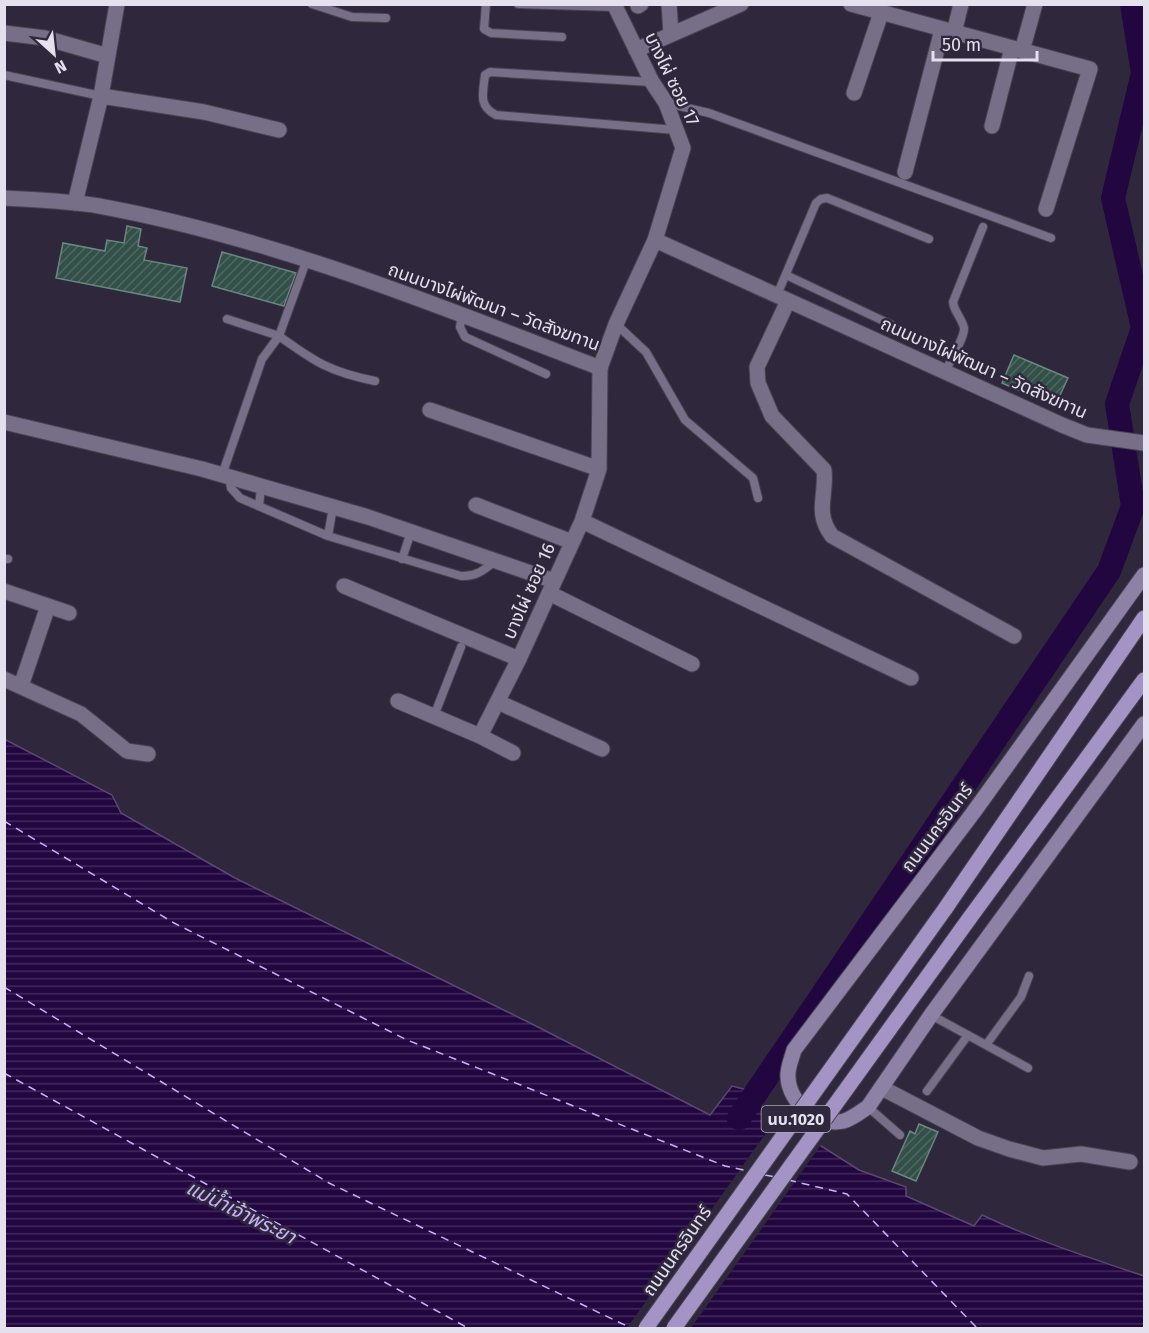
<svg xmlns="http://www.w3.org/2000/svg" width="1149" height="1333" font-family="'Fira Sans','Noto Sans Thai',sans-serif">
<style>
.water{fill:url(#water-rules);stroke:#5c4774;stroke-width:1.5}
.pier{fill:#2f283d}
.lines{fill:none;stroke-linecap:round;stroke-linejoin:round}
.river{stroke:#220640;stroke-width:24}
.ferry{stroke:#cab1fb;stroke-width:1.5;stroke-dasharray:8 6;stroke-linecap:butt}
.building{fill:url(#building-hatch);stroke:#698880;stroke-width:1.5}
.service-casing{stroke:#484353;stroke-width:10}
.minor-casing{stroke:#484353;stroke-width:17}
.tertiary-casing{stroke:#484353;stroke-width:17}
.secondary-casing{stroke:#484353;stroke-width:17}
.primary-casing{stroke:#484353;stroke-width:17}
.service{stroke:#766f87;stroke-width:8}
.minor{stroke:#766f87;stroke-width:15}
.tertiary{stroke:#766f87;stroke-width:15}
.secondary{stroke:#8d82a6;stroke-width:15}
.primary{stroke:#a494c6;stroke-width:15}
.primary-bridge-casing{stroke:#484353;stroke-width:17;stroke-linecap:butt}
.primary-bridge{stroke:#a494c6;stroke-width:15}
.labels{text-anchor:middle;stroke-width:5;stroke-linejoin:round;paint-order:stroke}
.shield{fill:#2f283d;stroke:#aea9b8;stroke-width:1.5}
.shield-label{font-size:16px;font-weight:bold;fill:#e4e0ed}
.street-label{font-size:18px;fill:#e4e0ed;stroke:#2f283d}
.water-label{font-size:20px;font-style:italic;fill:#cab1fb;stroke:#2f283d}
</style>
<defs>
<pattern id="water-rules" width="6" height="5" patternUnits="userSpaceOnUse" patternTransform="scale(1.5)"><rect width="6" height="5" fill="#220640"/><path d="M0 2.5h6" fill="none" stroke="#422a5c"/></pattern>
<pattern id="building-hatch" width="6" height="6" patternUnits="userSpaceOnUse" patternTransform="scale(1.5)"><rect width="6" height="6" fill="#324f48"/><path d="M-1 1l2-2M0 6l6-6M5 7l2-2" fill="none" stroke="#506863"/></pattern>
</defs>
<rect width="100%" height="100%" fill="#2f283d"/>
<path class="water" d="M4,739L112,795L121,813L235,878L532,1024L710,1115L732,1086L755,1092L764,1110L859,1170L906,1187V1196L974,1226L982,1215C1035,1240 1090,1258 1144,1276V1328H5Z"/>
<path class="pier" d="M778,1116L823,1142L691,1328H627Z"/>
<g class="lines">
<path class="river" d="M739,1118L1109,571L1133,506L1117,404L1143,328L1113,198L1143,73L1132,4"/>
<path class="ferry" d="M4,821L174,923L407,1040L725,1166L748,1171
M4,987L329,1183L631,1328
M4,1073L468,1328
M765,1175L775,1177
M788,1180L847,1194L977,1328"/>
</g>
<path class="building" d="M127,226L141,229L138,246L147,248L144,260L187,268L180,302L56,278L63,243L105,251L107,240L124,243Z
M222,252L296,273L284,306L212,286Z
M1014,355L1068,378L1055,406L1002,383Z
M919,1124L938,1132L916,1181L892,1171L910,1131L915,1134Z"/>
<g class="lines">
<g class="service-casing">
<path id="service" d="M312,4L352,17L386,18
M486,4L484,29L491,33L562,37
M518,4L615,7
M4,75L101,96
M651,82L490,72L485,75C483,93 478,106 496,115L676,130
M666,103L709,113L1051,238
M307,259L279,336C315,362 330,372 375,381
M786,275L892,325
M777,295L816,203L821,199L827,198L929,239
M462,315L460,327L465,337L546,374
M616,324L646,352L685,420L753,478L758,498
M945,372C949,363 965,337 964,328C962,318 954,312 953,302L983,227
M222,475L262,359L279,336L227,319
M229,477L231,488L240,498L328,536L461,576C476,577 484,570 495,561
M259,506L261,488
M328,536L333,507
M4,559H8
M402,559L411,532
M434,716L461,647
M931,1015L986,1045L1021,997L1029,976
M986,1045L1028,1068
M927,1091L968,1035
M868,1107L900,1135"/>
</g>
<g class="minor-casing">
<path id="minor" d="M614,4L652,82L666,103L683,148L655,240
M669,4L671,34
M851,4L1090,69L1046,209
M638,6L641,4
M4,33L45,38L108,56
M954,33L961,4
M636,50L741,4
M1022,51L1035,4
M854,93L881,13
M101,96L204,112L279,130
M992,126L1012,48
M905,172L942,30
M75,203L101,96L117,4
M788,301L757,367L758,383L772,416L824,470C827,496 814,512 832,536L1014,636
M430,410L599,469
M4,422L202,469L368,517L554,581
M476,505L572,542
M582,521L911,678
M344,586L519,659
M4,591L69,613
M549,593L692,664
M4,679L81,714L127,751L148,754
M21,686L48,606
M398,701L480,736L519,659L582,521L599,469L600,368
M498,702L602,749
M480,736L513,753
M882,1088L978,1138L1009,1149L1043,1158L1081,1154L1130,1162"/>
</g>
<g class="tertiary-casing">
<path id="tertiary" d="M4,198C36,200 68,201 99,206C273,238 437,305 600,368L616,324L655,240L1062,425L1087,435L1144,443"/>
</g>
<g class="secondary-casing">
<path id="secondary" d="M1144,575L973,813L794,1050C792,1058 787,1069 788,1077C789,1103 818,1127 844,1121C853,1118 860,1112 868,1107L931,1015L1144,724"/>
</g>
<g class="primary-casing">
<path id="primary" d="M945,909L1144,618
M969,919L1144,680"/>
</g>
<use href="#service" class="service"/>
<use href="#minor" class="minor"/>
<use href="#tertiary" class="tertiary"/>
<use href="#secondary" class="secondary"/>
<use href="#primary" class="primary"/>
<g class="primary-bridge-casing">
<path id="primary-bridge" d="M646,1328L945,909
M674,1328L969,919"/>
</g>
<use href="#primary-bridge" class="primary-bridge"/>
</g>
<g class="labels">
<rect class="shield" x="761.5" y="1106" width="69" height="26" rx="4.5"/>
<g class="shield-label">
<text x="796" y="1125">นบ.1020</text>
</g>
<g class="street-label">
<text transform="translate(672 79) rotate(64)" y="6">บางไผ่ ซอย 17</text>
<text transform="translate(494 307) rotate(20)" y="6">ถนนบางไผ่พัฒนา – วัดสังฆทาน</text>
<text transform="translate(984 368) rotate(24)" y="6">ถนนบางไผ่พัฒนา – วัดสังฆทาน</text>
<text transform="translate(529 591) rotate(-66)" y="6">บางไผ่ ซอย 16</text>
<text transform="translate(937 828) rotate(-53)" y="6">ถนนนครอินทร์</text>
<text transform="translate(677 1251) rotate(-55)" y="6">ถนนนครอินทร์</text>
</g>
<g class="water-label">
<text transform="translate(241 1212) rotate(26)" y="7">แม่น้ำเจ้าพระยา</text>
</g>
</g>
<rect width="1149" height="1333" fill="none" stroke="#e4e0ed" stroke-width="12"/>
<g transform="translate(54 54) rotate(153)" stroke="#2f283d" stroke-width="4.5" paint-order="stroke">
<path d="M0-4.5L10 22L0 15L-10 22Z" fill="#e4e0ed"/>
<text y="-9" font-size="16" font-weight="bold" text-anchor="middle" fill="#e4e0ed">N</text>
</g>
<path d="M933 51v9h104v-9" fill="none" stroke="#e4e0ed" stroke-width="3"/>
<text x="942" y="51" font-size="18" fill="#e4e0ed" stroke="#2f283d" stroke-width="4.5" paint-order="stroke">50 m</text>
</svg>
